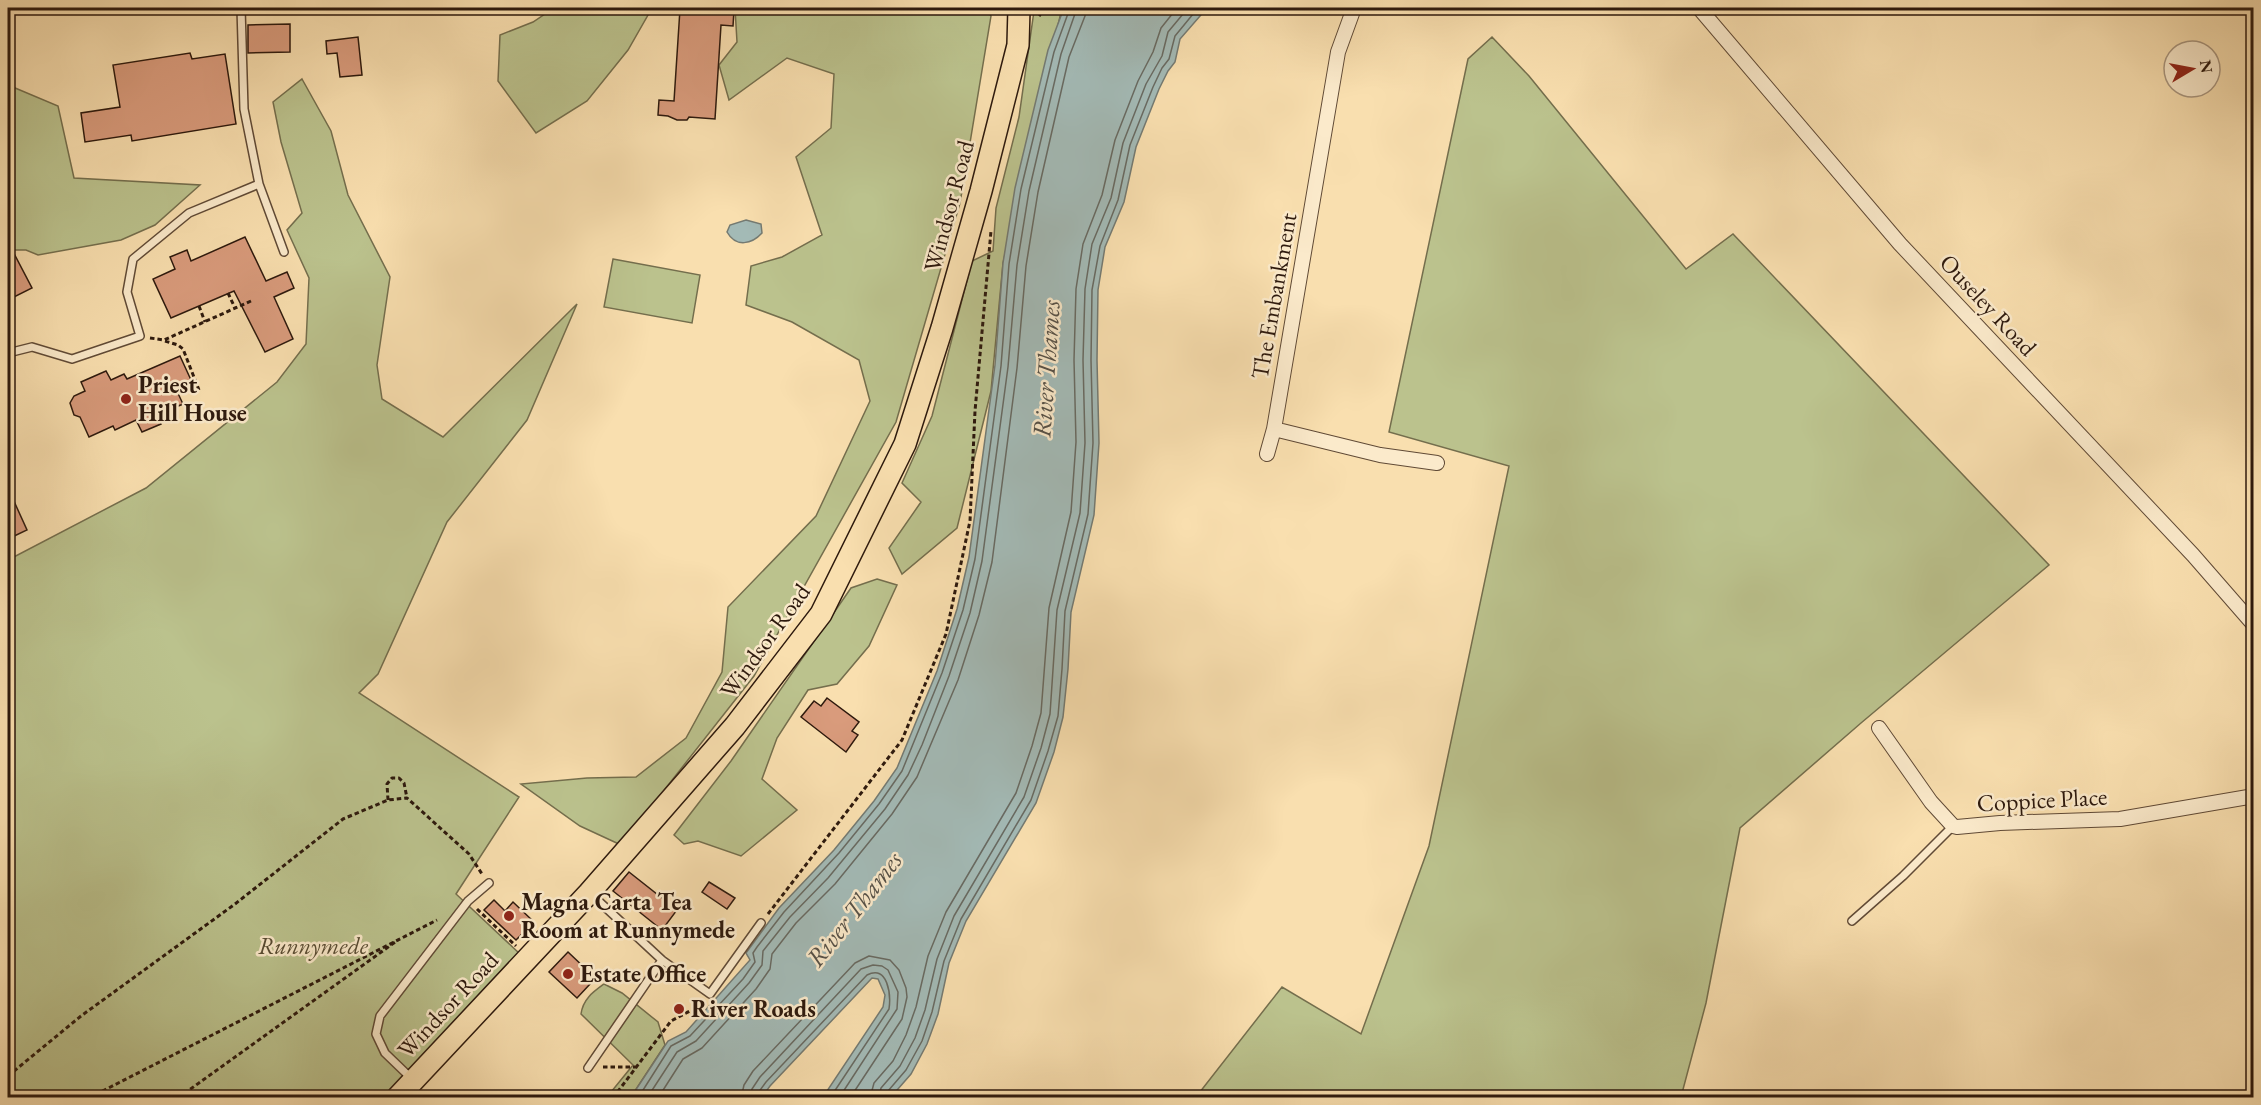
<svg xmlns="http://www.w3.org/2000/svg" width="2261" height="1105" font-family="'EB Garamond',serif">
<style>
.green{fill:#bbc28d;stroke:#746e4d;stroke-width:1.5}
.water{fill:#a3bab6;stroke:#747a72;stroke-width:1.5}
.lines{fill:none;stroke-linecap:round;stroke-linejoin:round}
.shore{stroke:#686a62;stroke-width:1.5}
.building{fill:#d99b7c;stroke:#2d190d;stroke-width:1.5}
.service-casing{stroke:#604a36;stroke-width:10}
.minor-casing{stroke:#604a36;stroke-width:16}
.primary-casing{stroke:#2d190d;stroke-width:24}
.path{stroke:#2d190d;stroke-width:3;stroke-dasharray:4.5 3;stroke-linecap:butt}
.service{stroke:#fbeacb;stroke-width:7}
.minor{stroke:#fbeacb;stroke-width:14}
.primary{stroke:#f9dfaf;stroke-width:21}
.poi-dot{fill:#8f2418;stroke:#fbeacb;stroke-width:2}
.labels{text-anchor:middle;stroke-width:5;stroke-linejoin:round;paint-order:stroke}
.street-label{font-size:24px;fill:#2d190d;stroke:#fbeacb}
.poi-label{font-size:24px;font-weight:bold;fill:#2d190d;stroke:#fbeacb;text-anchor:start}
.park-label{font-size:24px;font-style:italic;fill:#584c33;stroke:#fbeacb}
.water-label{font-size:26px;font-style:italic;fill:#565148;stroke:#fbeacb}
</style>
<rect width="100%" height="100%" fill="#f9dfaf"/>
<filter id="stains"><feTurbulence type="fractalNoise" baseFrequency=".00333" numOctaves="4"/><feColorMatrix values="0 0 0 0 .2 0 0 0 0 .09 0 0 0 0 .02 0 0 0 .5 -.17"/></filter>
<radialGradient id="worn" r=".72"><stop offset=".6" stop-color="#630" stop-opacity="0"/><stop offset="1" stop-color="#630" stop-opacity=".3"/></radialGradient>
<path class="green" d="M554,8H652L628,50L587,101L536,133L498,81L500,35L533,22Z
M735,8H986L991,16L960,203L896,422L754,676L621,845L580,826L521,784L587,778L636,777L686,738L722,672L728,607L816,516L870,401L859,360L792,322L746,305L751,266L782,257L822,235L796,157L831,128L834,74L787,58L729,100L719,65L737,42Z
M1036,8H1062L1003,263L991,391L957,528L902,574L889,548L921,502L902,483L932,416L972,261L993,251L996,208L1019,117L1034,11Z
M1492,37L1529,76L1686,269L1733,234L2049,565L1861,723L1740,828L1706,1003L1681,1097H1196L1282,987L1361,1034L1429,846L1509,466L1389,432L1468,59Z
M302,79L331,131L348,195L390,277L377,365L382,399L443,437L577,304L527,420L447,522L378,674L359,693L519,797L456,894L520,954L385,1097H8V560L146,488L277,382L306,344L309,278L287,230L302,213L281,142L273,102Z
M8,85L58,106L74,178L200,185L155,225L121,240L38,255L26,250H8Z
M613,259L700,275L692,323L604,307Z
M877,579L897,585L869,646L837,684L808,690L777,738L762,779L797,810L741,856L698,841L684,844L674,835L731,761L851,588Z
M604,984L622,993L658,1022L665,1045L631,1097H607L633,1065L581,1014C583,999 593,992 604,984Z"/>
<path class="water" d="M1064,8H1207L1180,39L1175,62L1168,71L1159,89L1136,147L1124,202L1105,247L1098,290L1097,360L1099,443L1094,515L1071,612L1068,669L1063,717L1054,752L1036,803L966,921L949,963L938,1014L927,1044L911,1074L891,1097H823L883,1007L885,995L878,979L872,978L770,1086L762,1097H631L668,1041L686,1032L750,960L746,953L779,908L834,850L874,801L897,768L937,671L957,609L969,557L995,365L1003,263L1015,188L1048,50Z
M746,220L761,224L762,233C752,244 736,248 727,232L730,225Z"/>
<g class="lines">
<path class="shore" d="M638,1098L671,1046L690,1036L743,979L755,962L753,953L757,947L784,912L839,853L879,804L902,771L942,673L963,610L975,559L1001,366L1009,264L1021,189L1054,52L1070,8
M647,1098L677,1052L696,1041L749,983L762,965L763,951L790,917L828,878L885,809L908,775L922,745L949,676L970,613L982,561L1008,367L1017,265L1029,191L1061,54L1077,8
M658,1098L683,1059L702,1048L756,989L770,969L772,954L796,923L835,884L892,814L917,777L958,680L979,615L992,562L1017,368L1026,266L1038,192L1069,57L1085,16L1086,8
M741,1098L744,1085L753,1071L855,963L869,956L890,960L899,970L906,988L907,997L902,1019L850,1098
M750,1098L752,1089L760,1077L861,969L873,965L882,966L888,970L898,992L897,1009L839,1098
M758,1098V1093L766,1082L867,975C888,964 891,995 889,1009L830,1098
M870,1098L874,1083L893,1061L906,1035L916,1007L928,956L946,912L1016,793L1032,746L1041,713L1049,608L1071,512L1076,442L1074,360L1076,289L1083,244L1102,195L1115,140L1138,81L1153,52L1161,28L1177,8
M879,1098L881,1088L900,1066L915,1038L925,1010L937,959L954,916L1024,797L1041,748L1050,714L1057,610L1080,513L1085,443L1083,360L1085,289L1092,244L1111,198L1123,143L1146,84L1162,56L1168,32L1188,8
M887,1098L888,1091L906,1070L922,1041L932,1012L944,961L961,919L1031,800L1048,751L1058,716L1062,669L1065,611L1088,514L1093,443L1091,360L1092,290L1100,246L1118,200L1130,145L1153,87L1162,68L1169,59L1175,36L1198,8"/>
</g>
<path class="building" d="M700,8L734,10L733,26L721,25L715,119L689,117L687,120H677L668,116L658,115L659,100L674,101L680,9L700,10Z
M290,24V52L248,53V25Z
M358,37L362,75L340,77L337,53L327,54L326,41Z
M190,53L192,59L225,54L236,124L132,141L131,135L85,142L81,113L120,107L113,65Z
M245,237L266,281L287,272L294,288L274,297L293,339L265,352L234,291L171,318L153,279L175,269L170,257L187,250L191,261Z
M8,242L32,288L12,298L8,289Z
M180,356L191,380L175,387L183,404L157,415L161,424L142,432L136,420L115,430L113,426L89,437L80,417L74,415L70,403L74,396L85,391L81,382L106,371L111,380L124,374L127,379Z
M8,488L27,530L8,539Z
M827,698L859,722L852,731L858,735L846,752L801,717L814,701L821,706Z
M629,872L677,910L662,930L613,891Z
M709,882L735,898L727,909L702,892Z
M494,900L505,911L513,902L534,922L516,940L484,910Z
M568,952L588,971L582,977L590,984L577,998L549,972Z"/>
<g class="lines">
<g class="service-casing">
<path id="service" d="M241,8L244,109L259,184L284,252
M8,353L32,347L72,359L140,336L127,292L133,259L189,213L259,184
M591,894L662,960L710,994L761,923
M1852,921L1903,876L1953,826
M588,1068L662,960
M412,1079L385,1053L376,1034L380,1016L468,901L489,883"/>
</g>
<g class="minor-casing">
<path id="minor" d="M1354,8L1338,52L1274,429L1380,455L1437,463
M1699,8L1900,244L2193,555L2254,625
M1267,454L1274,429
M1879,728L1931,802L1953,826L1957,827L2000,823L2120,819L2254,796"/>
</g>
<g class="primary-casing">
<path id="primary" d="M397,1098L589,893L735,726L821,614L905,444L942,328L981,191L1018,45L1019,8"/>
</g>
<path class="path" d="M1039,16L1045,8
M228,293L235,308
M199,306L205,322
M150,338L164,340L251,301
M165,341L178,345L183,349L199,390
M388,800L387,784L392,778H399L404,783L407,798
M477,909L516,946
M768,914L902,740L946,634L970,521L975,411L991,231
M603,1067H637
M8,1076L81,1016L235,904L343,819L388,800L407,798L469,854L482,874
M89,1098L437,920
M178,1098L398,940
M613,1098L671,1021L703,1004"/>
<use href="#service" class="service"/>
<use href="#minor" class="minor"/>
<use href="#primary" class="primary"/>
</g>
<g class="poi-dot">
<circle cx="126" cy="399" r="6"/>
<circle cx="509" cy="916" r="6"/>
<circle cx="568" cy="974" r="6"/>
<circle cx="679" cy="1009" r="6"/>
</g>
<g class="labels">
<g class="street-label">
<text transform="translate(949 206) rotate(-75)" y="8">Windsor Road</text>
<text transform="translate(1274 296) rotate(-80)" y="8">The Embankment</text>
<text transform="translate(1988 305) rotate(47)" y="8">Ouseley Road</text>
<text transform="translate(765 641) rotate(-54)" y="8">Windsor Road</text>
<text transform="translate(2042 800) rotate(-3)" y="8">Coppice Place</text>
<text transform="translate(448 1005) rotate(-47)" y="8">Windsor Road</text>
</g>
<g class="poi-label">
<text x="138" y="393">Priest<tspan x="138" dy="28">Hill House</tspan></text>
<text x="521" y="910">Magna Carta Tea<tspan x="521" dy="28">Room at Runnymede</tspan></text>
<text x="580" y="982">Estate Office</text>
<text x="691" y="1017">River Roads</text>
</g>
<g class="park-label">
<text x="313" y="954">Runnymede</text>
</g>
<g class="water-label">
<text transform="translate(1046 369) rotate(-86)" y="9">River Thames</text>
<text transform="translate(854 909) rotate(-52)" y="9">River Thames</text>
</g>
</g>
<rect width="2261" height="1105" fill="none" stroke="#f9dfaf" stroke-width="30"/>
<rect x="9" y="9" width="2243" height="1087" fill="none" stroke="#2d190d" stroke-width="3"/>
<rect x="15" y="15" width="2231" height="1075" fill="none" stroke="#2d190d" stroke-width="1.5"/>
<g transform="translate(2192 69) rotate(80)"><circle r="28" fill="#fbeacb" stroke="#a9967f" stroke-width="1.5"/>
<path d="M0-4.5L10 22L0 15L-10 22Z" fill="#8f2418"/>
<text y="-9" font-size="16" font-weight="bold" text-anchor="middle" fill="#2d190d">N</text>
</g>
<rect width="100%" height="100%" filter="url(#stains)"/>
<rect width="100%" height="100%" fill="url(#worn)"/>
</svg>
